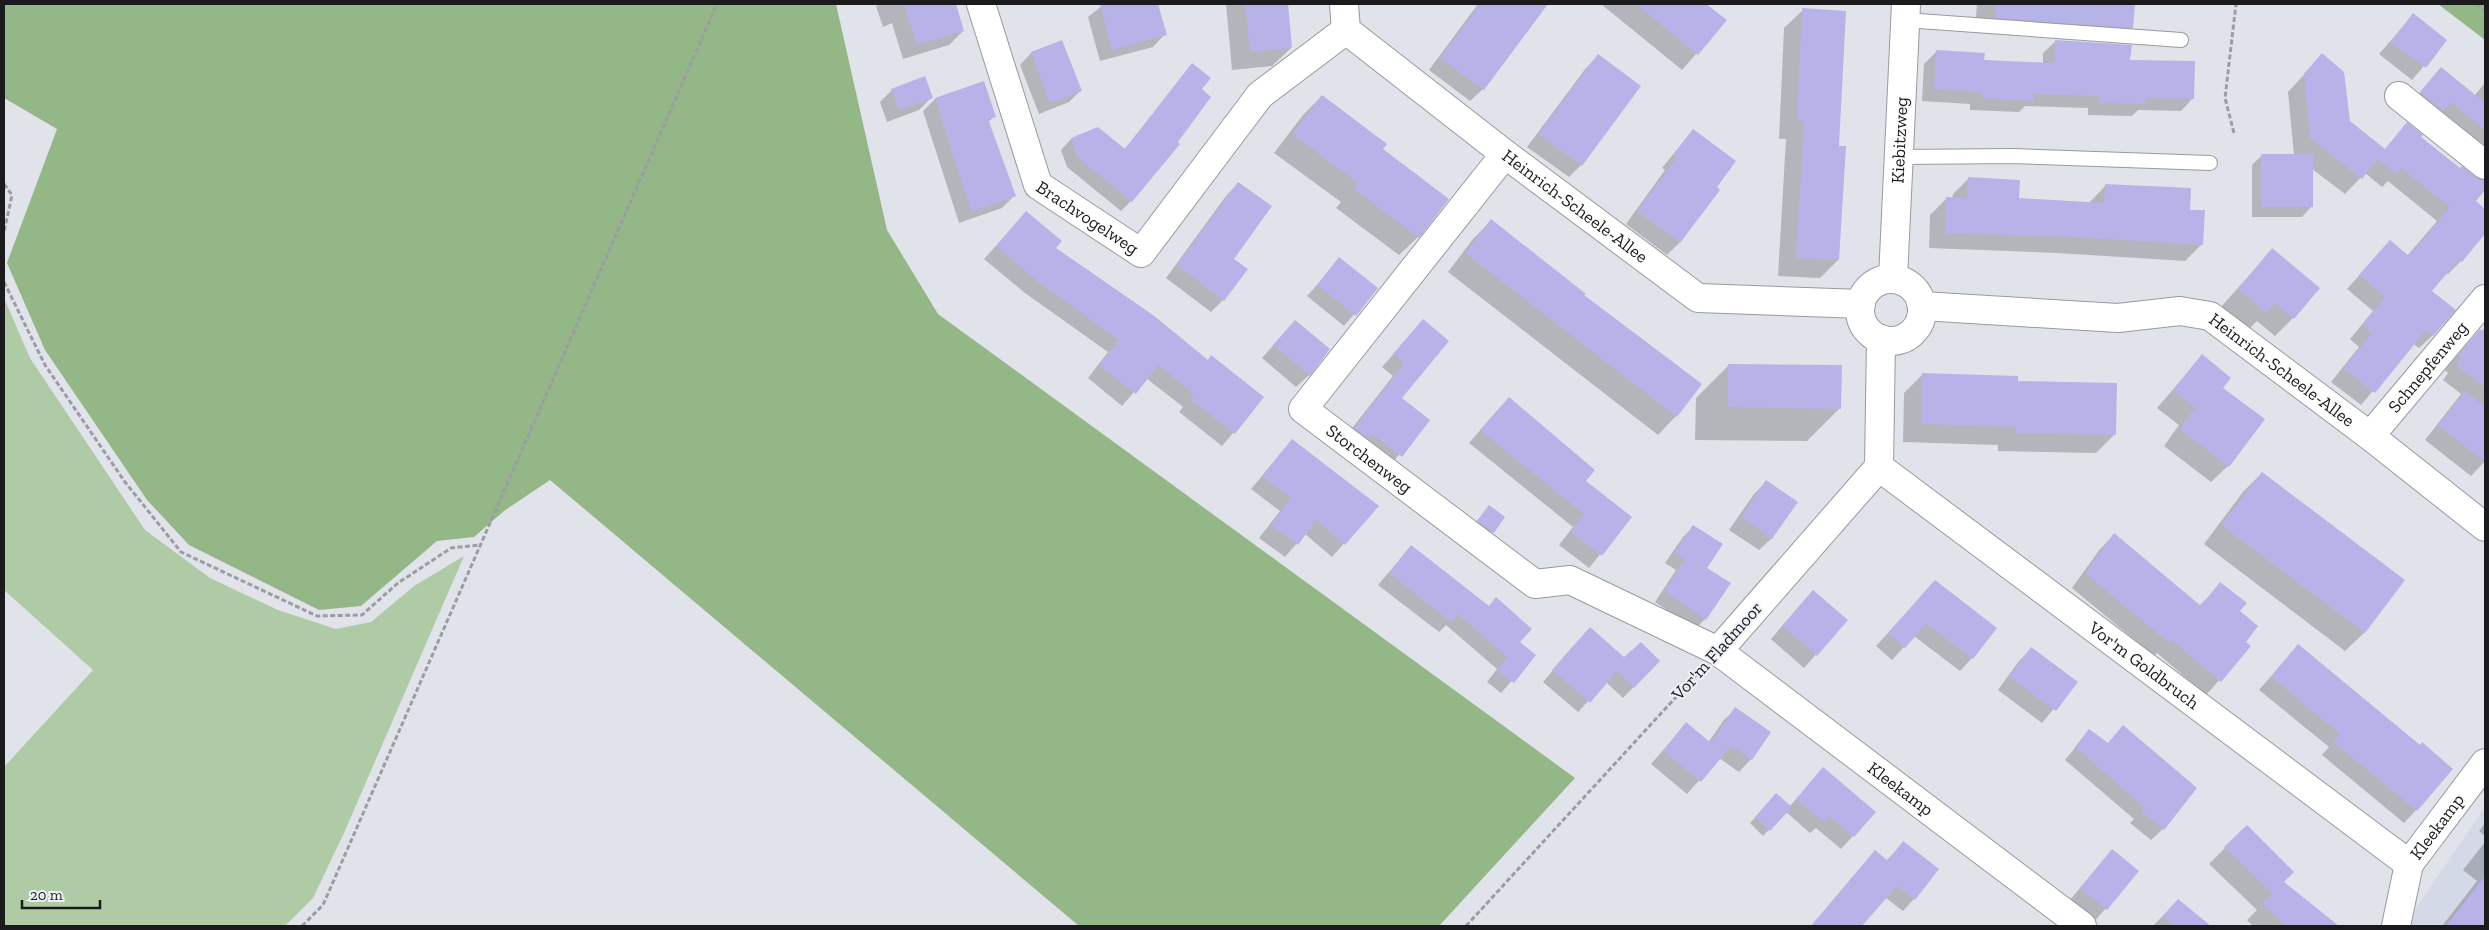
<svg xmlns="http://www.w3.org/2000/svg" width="2489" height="930" font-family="'Zilla Slab',serif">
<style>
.built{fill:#d4d9e7}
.green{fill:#afcba6}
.forest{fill:#94b788}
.shadow{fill:#0003}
.building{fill:#b7b2e8}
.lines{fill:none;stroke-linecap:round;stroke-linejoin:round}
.lane-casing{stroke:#989aa1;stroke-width:16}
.street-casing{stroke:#989aa1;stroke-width:30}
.path{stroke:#9c9da3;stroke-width:3;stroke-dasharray:5 2.5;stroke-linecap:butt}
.lane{stroke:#fff;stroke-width:14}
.street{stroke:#fff;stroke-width:28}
.labels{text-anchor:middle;stroke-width:4;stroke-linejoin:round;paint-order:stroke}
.street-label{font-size:18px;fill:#1b1b1e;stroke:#eef0f7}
</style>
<rect width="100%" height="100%" fill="#e1e3ea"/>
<path class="built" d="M2485,807V926H2404Z"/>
<path class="green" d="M4,298L30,358L145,530L210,578L278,610L336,629L371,622L414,586L464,556L344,833L313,898L285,926H4V767L93,670L4,590Z"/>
<path class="forest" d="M4,4H836L887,230L938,314L1575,778L1439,926H1079L550,480L504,511L474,537L437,541L361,606L319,610L189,545L147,500L45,350L7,263L57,129L4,98Z
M2438,4H2485V40Z"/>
<path class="shadow" d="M879,4H954L963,31L949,45L903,59L892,23L883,27L876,6Z
M1104,4H1157L1165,34L1153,47L1100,61L1088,17Z
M1226,4H1287L1291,48L1272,66L1232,70Z
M1478,4H1532L1541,10L1483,89L1470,101L1429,70Z
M1601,4H1704L1725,21L1682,70Z
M1977,4H2134L2132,27L2120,40L1975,29Z
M1803,10L1838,147V260L1820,278L1778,276L1786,139H1779L1784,28Z
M2413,15L2446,40L2412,80L2379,54Z
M1061,41L1080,91L1069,102L1039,114L1020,65L1031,53Z
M2056,41L2129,61L2193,98L2181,111L2138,110L2132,116L2088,115V108L2025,106L2019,112L1970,110V104L1922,101L1924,64L1937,51L1983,61L2043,64V53Z
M2322,55L2348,122L2384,150L2407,124L2420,137L2460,170L2485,181V188L2474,201L2485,210V232L2461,261L2448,274L2446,273L2430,291L2433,335L2419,348L2413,344L2361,405L2331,382L2359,347L2350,339L2373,311L2347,289L2390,241L2407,256L2437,221L2388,181L2382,187L2365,173L2345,194L2312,169V206L2302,217H2252V165L2262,155H2294L2288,92Z
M1598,56L1581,165L1569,177L1527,147L1586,68Z
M1192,65L1131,201L1121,211L1067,167L1061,150L1071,139L1124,150Z
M2441,69L2474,96L2485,83V149L2410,104Z
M983,82L995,116L988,122L1015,195L1002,208L959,223L923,111L935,99Z
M892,90L931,98L919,110L887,122L880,102Z
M1322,96L1381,149L1447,199L1418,237L1399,255L1336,208L1341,202L1274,153L1303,115Z
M1693,130L1715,187L1680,242L1667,255L1626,224L1665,170L1662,168Z
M1969,178L2018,199L2089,203L2106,185L2188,211L2201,245L2185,261L2057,253L1929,248L1930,215L1946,199H1952L1953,194Z
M1238,183L1232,259L1223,300L1211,312L1166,278L1226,196Z
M1026,213L1054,248L1208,361L1263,398L1222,446L1179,412L1183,407L1146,378L1122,406L1088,378L1108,352L1025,293L984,259Z
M1491,221L1583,295L1700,385L1676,416L1658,435L1448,272L1473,239Z
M2272,250L2293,318L2275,336L2257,321L2247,331L2220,308Z
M1340,259L1376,288L1344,326L1307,296Z
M1295,321L1309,375L1296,387L1262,358Z
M1423,321L1400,398L1428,420L1388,468L1342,441L1393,376L1382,367Z
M2485,328V461L2471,476L2425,440L2461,394L2443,380L2448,373L2445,370L2466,345Z
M2202,356L2228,466L2211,482L2164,446L2179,425L2157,408Z
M1729,365L1840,408L1807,441L1695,440L1696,398Z
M1923,374L2016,382L2115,434L2096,453L1998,451V445L1903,442L1904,393Z
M1497,411L1630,517L1589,568L1559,545L1573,527L1469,443Z
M1292,440L1377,506L1332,557L1305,534L1285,557L1259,538L1280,511L1251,489Z
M2262,473L2403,580L2364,633L2345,651L2204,544L2243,492Z
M1766,482L1772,538L1759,550L1729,530L1754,494Z
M1489,507L1504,518L1487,538L1472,527Z
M1693,527L1705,568V619L1695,629L1655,602L1676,570L1665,563L1683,537Z
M2114,535L2199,606L2221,584L2238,612L2244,642L2250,646L2206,695L2157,653L2154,656L2072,588L2100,549Z
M1411,546L1534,656L1501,693L1487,682L1497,669L1446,625L1439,632L1378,585Z
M1935,582L1972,658L1960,671L1914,636L1892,660L1876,646Z
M1801,604L1846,620L1804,668L1771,639Z
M1579,640L1624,659L1658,661L1623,698L1606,682L1578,712L1543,682Z
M2298,645L2416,810L2404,823L2322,755L2329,747L2259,690Z
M2031,649L2076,682L2042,723L1998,690L2019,661Z
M1735,709L1751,759L1739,772L1719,758L1687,794L1651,764L1686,724L1708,743L1723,721Z
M2123,727L2163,829L2151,840L2130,823L2134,819L2065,760L2089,731L2107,744Z
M1823,769L1875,812L1841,849L1816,828L1810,833L1786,812L1763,836L1750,823L1771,801L1789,807Z
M2485,823V836L2479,831Z
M2247,826L2282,882L2337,926H2253L2247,920L2257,910L2209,864Z
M2485,842V926H2442L2477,881L2463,870Z
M1903,843L1914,899L1903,911L1886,898L1861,926H1811L1875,852L1886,861Z
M2112,850L2138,871L2094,922L2069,901Z
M2178,900L2209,926H2153Z"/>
<path class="building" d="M904,4H956L964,31L917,45Z
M1100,4H1158L1167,35L1112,50Z
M1245,4H1288L1292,48L1250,52Z
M1480,4H1548L1484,90L1440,58Z
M1636,4H1706L1727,20L1698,55Z
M1996,4H2135L2133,28L1995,18Z
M1802,8L1846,11L1839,146H1846L1839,260L1796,258L1804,121H1797Z
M2413,13L2447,40L2426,68L2391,42Z
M1062,40L1082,91L1050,103L1031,52Z
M2055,40L2132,45L2130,60L2195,61L2194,99L2146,98V104L2099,103V96L2033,94V101L1982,98V92L1934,89L1936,50L1985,53L1984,60L2054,63Z
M2322,53L2344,72L2350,121L2385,149L2362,179L2310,138L2304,74Z
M1598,54L1641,86L1582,166L1538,134Z
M1192,63L1211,78L1202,89L1211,97L1178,142L1180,144L1132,202L1077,157L1071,138L1098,127L1125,149Z
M2441,67L2485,103V130L2451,102L2443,111L2420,92Z
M925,76L933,98L899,110L891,89Z
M984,81L996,117L988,119L1016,196L971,212L935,98Z
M1322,95L1387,144L1383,149L1449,199L1419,238L1354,189L1358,183L1292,134Z
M2407,122L2423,135L2421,137L2460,168L2462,166L2476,177L2485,180V190L2476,201L2485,209V234L2462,262L2459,259L2432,291L2456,310L2433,336L2426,330L2375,393L2343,368L2372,333L2363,325L2385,297L2359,275L2390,240L2409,256L2450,207L2401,168L2396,174L2377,159Z
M1693,129L1736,161L1717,187L1720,190L1680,243L1637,211L1677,157L1673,155Z
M2261,154H2313V207H2261Z
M1968,177L2020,180L2019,198L2104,203L2105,184L2191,188L2190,210H2205L2203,245L2073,237L1945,233L1946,197L1967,198Z
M1238,182L1272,206L1234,259L1248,269L1224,301L1177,265Z
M1026,211L1062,241L1056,248L1153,315L1208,360L1211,355L1264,397L1235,434L1190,399L1194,394L1158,365L1136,394L1099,365L1119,340L1037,281L996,246Z
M1491,219L1586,294L1584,295L1702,384L1677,417L1465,253Z
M2272,248L2320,288L2294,319L2275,303L2267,313L2238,289Z
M1339,257L1378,288L1356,316L1317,285Z
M1423,319L1449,341L1402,398L1430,420L1402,457L1372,434L1368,438L1354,428L1404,363L1393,354Z
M1295,320L1330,349L1310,376L1273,345Z
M2480,329L2485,334V388L2456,365L2461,358L2458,355Z
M2202,354L2231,378L2223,388L2265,419L2229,467L2180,429L2195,408L2173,390Z
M1728,364L1842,365L1841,409L1728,407Z
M1922,373L2018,376V381L2117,383L2116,435L2016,433V427L1921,424Z
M2465,391L2485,407V462L2438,425Z
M1509,397L1595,470L1586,481L1632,517L1602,556L1570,532L1584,514L1480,430Z
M1292,439L1379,506L1345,545L1316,520L1298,545L1271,525L1291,498L1262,476Z
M2262,472L2405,580L2365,633L2221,525Z
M1766,480L1798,502L1772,539L1741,517Z
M1489,505L1505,517L1494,533L1477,521Z
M1693,525L1723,544L1707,568L1731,583L1706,620L1664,591L1685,560L1674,553Z
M2114,533L2201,606L2220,582L2247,603L2240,611L2258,626L2246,642L2251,646L2221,682L2172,640L2169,643L2085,573Z
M1411,545L1489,606L1496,597L1532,629L1520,642L1536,655L1514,683L1497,670L1507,657L1458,614L1451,622L1389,573Z
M1935,580L1997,628L1973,659L1926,624L1905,648L1888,633Z
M1813,590L1848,620L1817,656L1782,626Z
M1590,627L1624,657L1641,642L1660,661L1634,688L1617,671L1590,703L1552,670Z
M2298,644L2420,745L2422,742L2453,769L2417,811L2333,742L2340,734L2271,677Z
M2031,647L2078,682L2056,711L2009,677Z
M1735,707L1771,732L1752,760L1731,746L1701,782L1663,751L1686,722L1711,743Z
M2123,725L2197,788L2164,830L2141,811L2144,807L2075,747L2089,729L2108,743Z
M1823,767L1876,812L1854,837L1829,816L1824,822L1796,799Z
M1776,793L1792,807L1770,831L1755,817Z
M2247,825L2294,872L2284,882L2339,926H2285L2262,903L2272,893L2224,847Z
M1903,841L1939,869L1915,900L1897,886L1862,926H1811L1875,850L1888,861Z
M2112,849L2139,871L2107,910L2080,888Z
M2485,876V926H2446Z
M2178,899L2211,926H2175L2163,916Z"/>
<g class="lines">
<g class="lane-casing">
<path id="lane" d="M1905,20L2181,40
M1899,157L2013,156L2210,163"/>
</g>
<g class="street-casing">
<g id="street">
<path id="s1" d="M981,4L1038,185L1141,253L1260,95L1346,30"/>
<path id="s2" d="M1344,4L1346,30L1505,154L1698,298L1861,304"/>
<path d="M2399,96L2485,165"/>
<path id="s3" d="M1505,154L1303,409L1535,584L1570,580L1718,651L2082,926"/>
<path id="s4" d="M1893,278L1906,4"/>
<circle cx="1891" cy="310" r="31"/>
<path id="s5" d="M1922,306L2118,318L2180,311L2210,316L2370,436L2485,527"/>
<path id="s6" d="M2370,436L2485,299"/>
<path id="s7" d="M1879,467L2409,864"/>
<path d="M1718,651L1879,467L1881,339"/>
<path id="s8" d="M2396,926L2409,864L2485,763"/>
</g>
</g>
<path class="path" d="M2476,4L2485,11
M2234,133L2225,98L2236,4
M4,184L12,195L4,232
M4,282L45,365L125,482L181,552L317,616L362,615L398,583L451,548L480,545
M302,926L323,905L717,4
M1466,926L1699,672"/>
<use href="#lane" class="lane"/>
<use href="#street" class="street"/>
</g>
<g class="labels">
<g class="street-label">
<text dy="6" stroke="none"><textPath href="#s4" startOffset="138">Kiebitzweg</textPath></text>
<text dy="6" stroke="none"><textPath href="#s2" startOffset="315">Heinrich-Scheele-Allee</textPath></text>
<text dy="6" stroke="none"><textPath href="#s1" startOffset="249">Brachvogelweg</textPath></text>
<text dy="6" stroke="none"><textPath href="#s6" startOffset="90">Schnepfenweg</textPath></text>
<text dy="6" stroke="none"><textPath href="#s5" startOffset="379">Heinrich-Scheele-Allee</textPath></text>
<text dy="6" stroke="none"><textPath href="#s3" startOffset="408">Storchenweg</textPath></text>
<text transform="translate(1717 651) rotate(-48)" y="6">Vor'm Fladmoor</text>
<text dy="6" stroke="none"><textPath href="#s7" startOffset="331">Vor'm Goldbruch</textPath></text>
<text dy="6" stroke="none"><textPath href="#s3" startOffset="1044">Kleekamp</textPath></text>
<text dy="6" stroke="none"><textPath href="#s8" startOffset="110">Kleekamp</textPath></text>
</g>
</g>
<rect width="2489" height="930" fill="none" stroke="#1b1b1e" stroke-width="10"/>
<path d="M22 900v8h78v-8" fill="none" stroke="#1b1b1e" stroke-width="2.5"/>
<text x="30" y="900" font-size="15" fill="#1b1b1e" stroke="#eef0f7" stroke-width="4" paint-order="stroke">20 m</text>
</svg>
